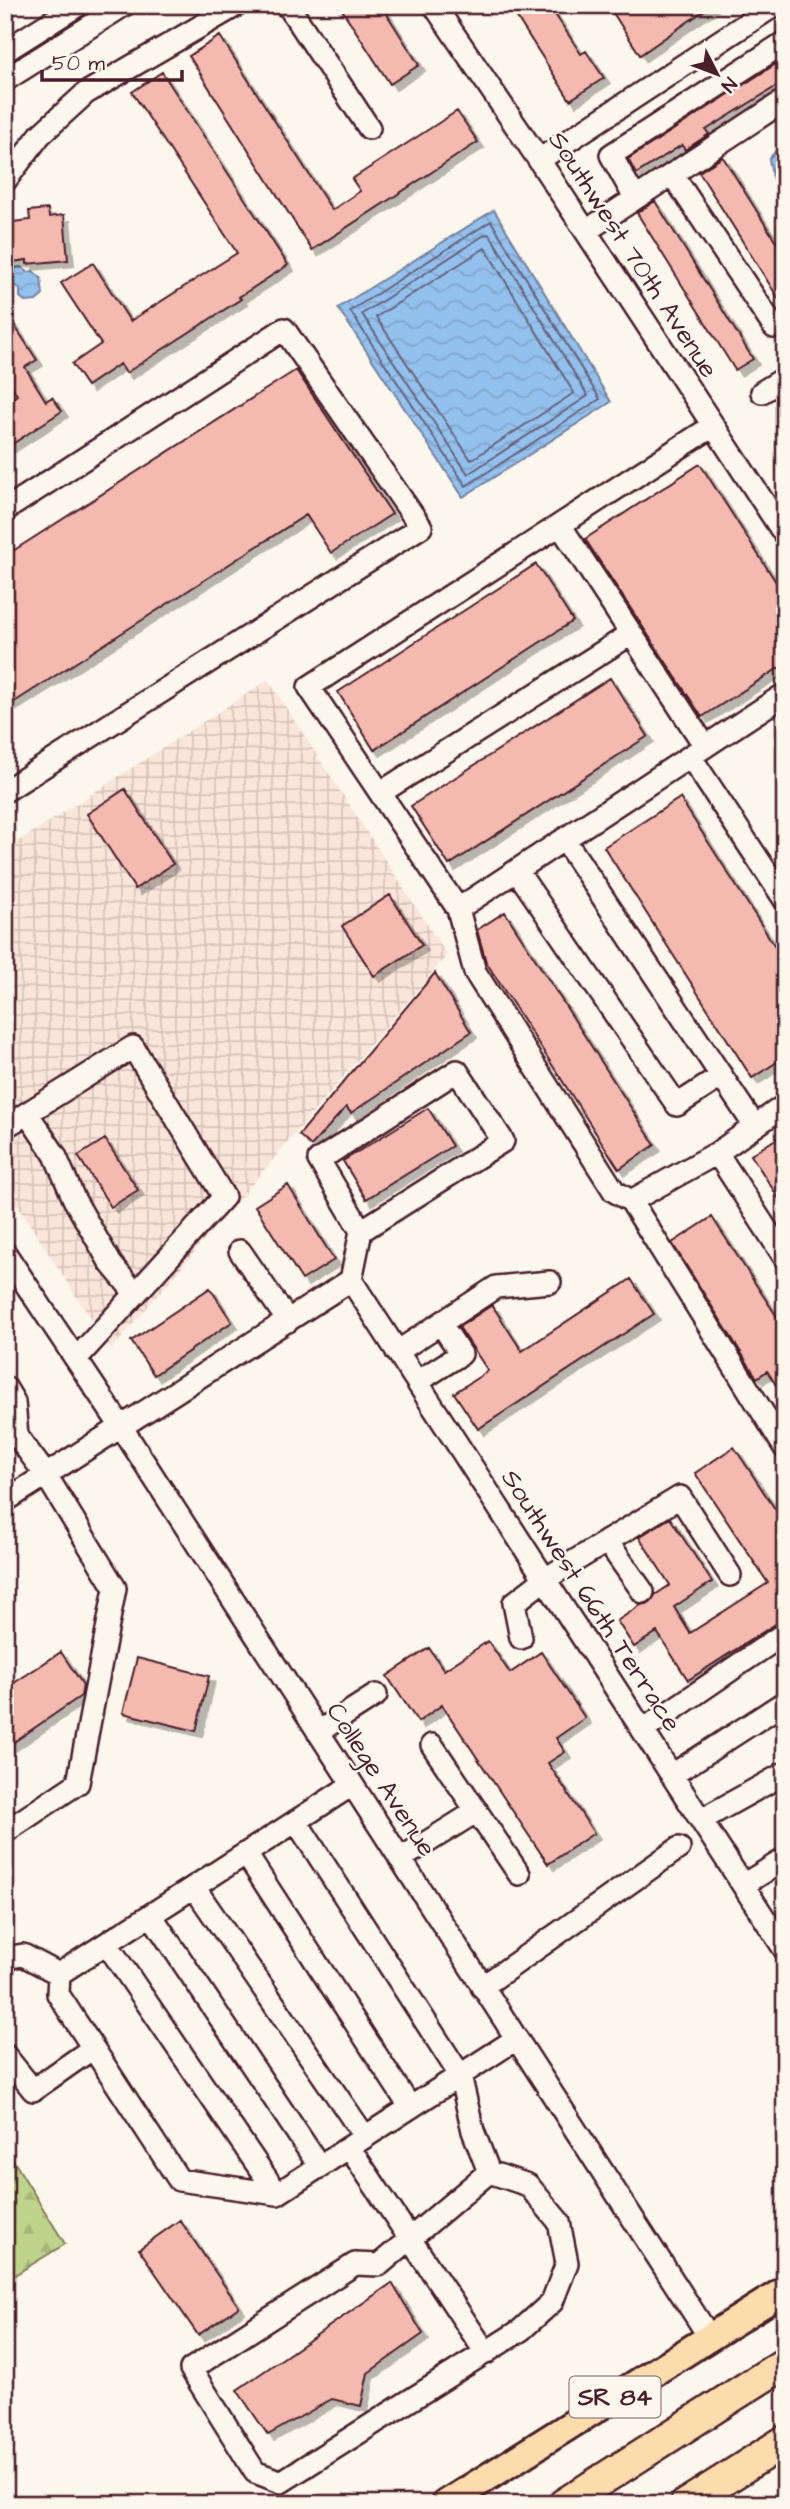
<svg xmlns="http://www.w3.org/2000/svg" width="790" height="2509" font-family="'Architects Daughter',sans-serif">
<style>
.industrial{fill:url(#industrial-grid)}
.forest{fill:url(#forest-firs);stroke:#847a5a;stroke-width:2}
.water{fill:url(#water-waves);stroke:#76809f;stroke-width:2}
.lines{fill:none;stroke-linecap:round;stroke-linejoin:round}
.shore{stroke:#676079;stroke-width:2}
.building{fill:#f4baaf;stroke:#4a1f2b;stroke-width:2;filter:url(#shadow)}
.minor-casing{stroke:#4a1f2b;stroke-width:26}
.major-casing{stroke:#4a1f2b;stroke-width:32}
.highway-casing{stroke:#4a1f2b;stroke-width:35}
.minor{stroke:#fbf7ec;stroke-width:21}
.major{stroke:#fcdcac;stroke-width:26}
.highway{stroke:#fcdcac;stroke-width:30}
.labels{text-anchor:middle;stroke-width:5;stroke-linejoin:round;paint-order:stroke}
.shield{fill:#fbf7ec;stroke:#7f6065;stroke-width:2}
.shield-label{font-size:24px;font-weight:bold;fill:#4a1f2b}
.street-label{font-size:26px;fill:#4a1f2b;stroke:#fbf7ec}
</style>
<defs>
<pattern id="industrial-grid" width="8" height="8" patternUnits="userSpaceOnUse" patternTransform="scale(1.75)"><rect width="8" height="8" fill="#f9e5da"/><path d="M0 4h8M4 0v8" fill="none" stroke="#d7c4bb"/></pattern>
<pattern id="forest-firs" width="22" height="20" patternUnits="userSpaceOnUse" patternTransform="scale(1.75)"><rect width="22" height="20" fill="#bed48a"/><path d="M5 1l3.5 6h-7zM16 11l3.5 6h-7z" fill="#a5b677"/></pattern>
<pattern id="water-waves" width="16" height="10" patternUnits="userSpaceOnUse" patternTransform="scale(1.75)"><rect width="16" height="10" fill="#93c1ed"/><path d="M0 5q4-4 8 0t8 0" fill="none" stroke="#80a5cb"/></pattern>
<filter id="shadow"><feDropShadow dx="6" dy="6" stdDeviation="0" flood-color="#0004"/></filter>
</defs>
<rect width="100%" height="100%" fill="#fbf7ec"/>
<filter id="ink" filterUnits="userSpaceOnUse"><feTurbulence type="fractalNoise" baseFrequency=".0143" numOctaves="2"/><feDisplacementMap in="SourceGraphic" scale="14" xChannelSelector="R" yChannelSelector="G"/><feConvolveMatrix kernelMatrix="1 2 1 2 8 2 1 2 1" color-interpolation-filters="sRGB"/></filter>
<g filter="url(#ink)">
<path class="industrial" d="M268,680L447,955L111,1350L5,1186V850Z"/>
<path class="forest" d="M5,2147L65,2244L5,2281Z"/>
<path class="water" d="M785,139V195L773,179L769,159Z
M494,210L611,402L463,497L338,308Z
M21,267L28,272L33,271L41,278L43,295L36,301L26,302L20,297V289L7,279L5,273L10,268Z"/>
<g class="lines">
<path class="shore" d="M491,221L600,399L466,486L350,311Z
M486,234L490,235L588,396L468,474L362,314Z
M485,248L574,393L471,460L376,317Z"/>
</g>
<path class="building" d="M339,5H381L419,65L390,84Z
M509,5H549L581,54L586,51L604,78L570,100Z
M608,5H712L640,55Z
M220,36L332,210L360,191L352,179L457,111L478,142L312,250L189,56Z
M785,58V81L706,130L709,134L685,150L682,145L636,174L628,159Z
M162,72L288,265L239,297L241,299L126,373L120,364L87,386L72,364L101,344L61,283L93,263L130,321L237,253L132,92Z
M723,157L785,256V309L699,172Z
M655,201L753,359L735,370L637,213Z
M48,209L49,217L64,215L68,260L27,264V260L5,263V223L30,220L29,211Z
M5,311L37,360L25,367L46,401L52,397L62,411L5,449V403L17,395L5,376Z
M296,370L392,514L331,553L306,515L5,708V556Z
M700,464L785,596V664L702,717L585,539Z
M536,564L573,621L374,750L338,692Z
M610,678L648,736L449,865L411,806Z
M125,789L173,864L135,889L87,814Z
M680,798L785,962V1057L752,1078L604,847Z
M390,895L422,945L374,976L342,926Z
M505,912L655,1145L619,1169L486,962L477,930Z
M435,973L471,1032L351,1113L346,1107L311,1146L299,1135Z
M428,1108L452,1146L366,1199L343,1161Z
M785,1133V1208L751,1155Z
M105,1139L138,1190L111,1207L78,1156Z
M288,1185L334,1260L302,1280L255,1206Z
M712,1217L785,1329V1399L767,1371L757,1378L672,1243Z
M631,1279L654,1314L478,1429L454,1393L488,1371L459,1327L492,1305L522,1351Z
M210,1288L232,1322L154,1375L131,1341Z
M734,1447L785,1524V1618L688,1680L657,1632L634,1647L617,1621L641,1605L650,1603L655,1595L670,1585L639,1537L670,1518L712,1582L674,1607L690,1633L768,1583L695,1473Z
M488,1641L510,1673L541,1652L585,1718L556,1738L565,1752L548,1763L594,1833L548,1864L442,1705L418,1722L387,1676L429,1648L444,1670Z
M61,1652L83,1685L81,1696L5,1748V1689Z
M137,1658L209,1676L196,1731L123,1713Z
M180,2220L239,2307L198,2335L139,2249Z
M392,2283L423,2334L368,2373L361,2406L332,2399L268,2435L237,2390Z"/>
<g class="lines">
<g class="minor-casing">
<path id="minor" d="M285,5L289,7L369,128
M434,5L539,160L785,535
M5,51L78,5
M5,80L124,5
M539,160L775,5
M672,174L774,327
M5,181L40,135L86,93L237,5
M635,198L611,155L785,42
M586,231L785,100
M762,392L785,378
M713,426L309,687L458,909L475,972L614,1191L631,1201L785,1448
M5,510L284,329L421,527L5,791
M560,525L705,746
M690,756L785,900
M380,793L631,634
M564,839L754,1125
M517,871L677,1105L722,1076
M458,909L785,694
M27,1113L55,1155L74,1199L111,1264L135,1293
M5,1127L133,1047L224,1197L76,1359
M717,1153L785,1258
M631,1201L717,1153L785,1105
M240,1251L288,1321
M5,1253L122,1428L710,2338
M351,1280L785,1950
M351,1280L361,1231L319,1160L457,1071L503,1141L361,1231
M397,1352L496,1287L550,1282
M417,1382L461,1354L441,1324
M5,1387L14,1402L17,1436L46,1475L115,1588L78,1783L5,1832
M5,1501L351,1280
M607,1541L643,1592
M521,1638L514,1603L545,1579L680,1497L730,1575
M643,1730L785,1633
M318,1732L376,1695
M432,1745L519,1874
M672,1775L785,1702
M352,1785L59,1974L58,1994L179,2180L277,2194L516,2039
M701,1820L785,1773
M296,1821L460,2075L473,2131L489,2172L528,2185L559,2222L567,2263L552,2302L521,2330L281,2482L255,2472L191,2369L355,2264L379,2265L489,2172
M246,1854L410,2107
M400,1859L477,1811
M743,1885L785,1859
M194,1887L365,2137
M151,1915L320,2167
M107,1944L277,2194
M5,1958L23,1955L59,1974
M482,1987L679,1848
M5,2055L33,2090L93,2048
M349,2147L486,2353"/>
</g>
<g class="major-casing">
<path id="major" d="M445,2504L785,2290"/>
</g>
<g class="highway-casing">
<path id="highway" d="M564,2504L785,2363
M686,2504L785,2441"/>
</g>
<use href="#minor" class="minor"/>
<use href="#major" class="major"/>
<use href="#highway" class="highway"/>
</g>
</g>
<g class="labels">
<rect class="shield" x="569.5" y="2376.5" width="91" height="41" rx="5"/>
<g class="shield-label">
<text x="615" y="2405">SR 84</text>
</g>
<g class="street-label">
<text transform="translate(634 254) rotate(57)" y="9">Southwest 70th Avenue</text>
<text transform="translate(592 1600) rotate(57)" y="9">Southwest 66th Terrace</text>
<text transform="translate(382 1779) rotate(57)" y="9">College Avenue</text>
</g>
</g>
<rect width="790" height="2509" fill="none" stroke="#fbf7ec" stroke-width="28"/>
<rect x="14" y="14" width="762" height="2481" fill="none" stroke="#4a1f2b" stroke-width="2.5" filter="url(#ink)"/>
<g transform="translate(717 74) rotate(132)" stroke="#fbf7ec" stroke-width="5" paint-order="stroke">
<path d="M0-5L12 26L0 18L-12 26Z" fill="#4a1f2b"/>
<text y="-10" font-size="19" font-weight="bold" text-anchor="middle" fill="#4a1f2b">N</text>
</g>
<path d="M42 70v10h140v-10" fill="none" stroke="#4a1f2b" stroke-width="3.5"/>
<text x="52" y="70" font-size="21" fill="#4a1f2b" stroke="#fbf7ec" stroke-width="5" paint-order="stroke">50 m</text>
</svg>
